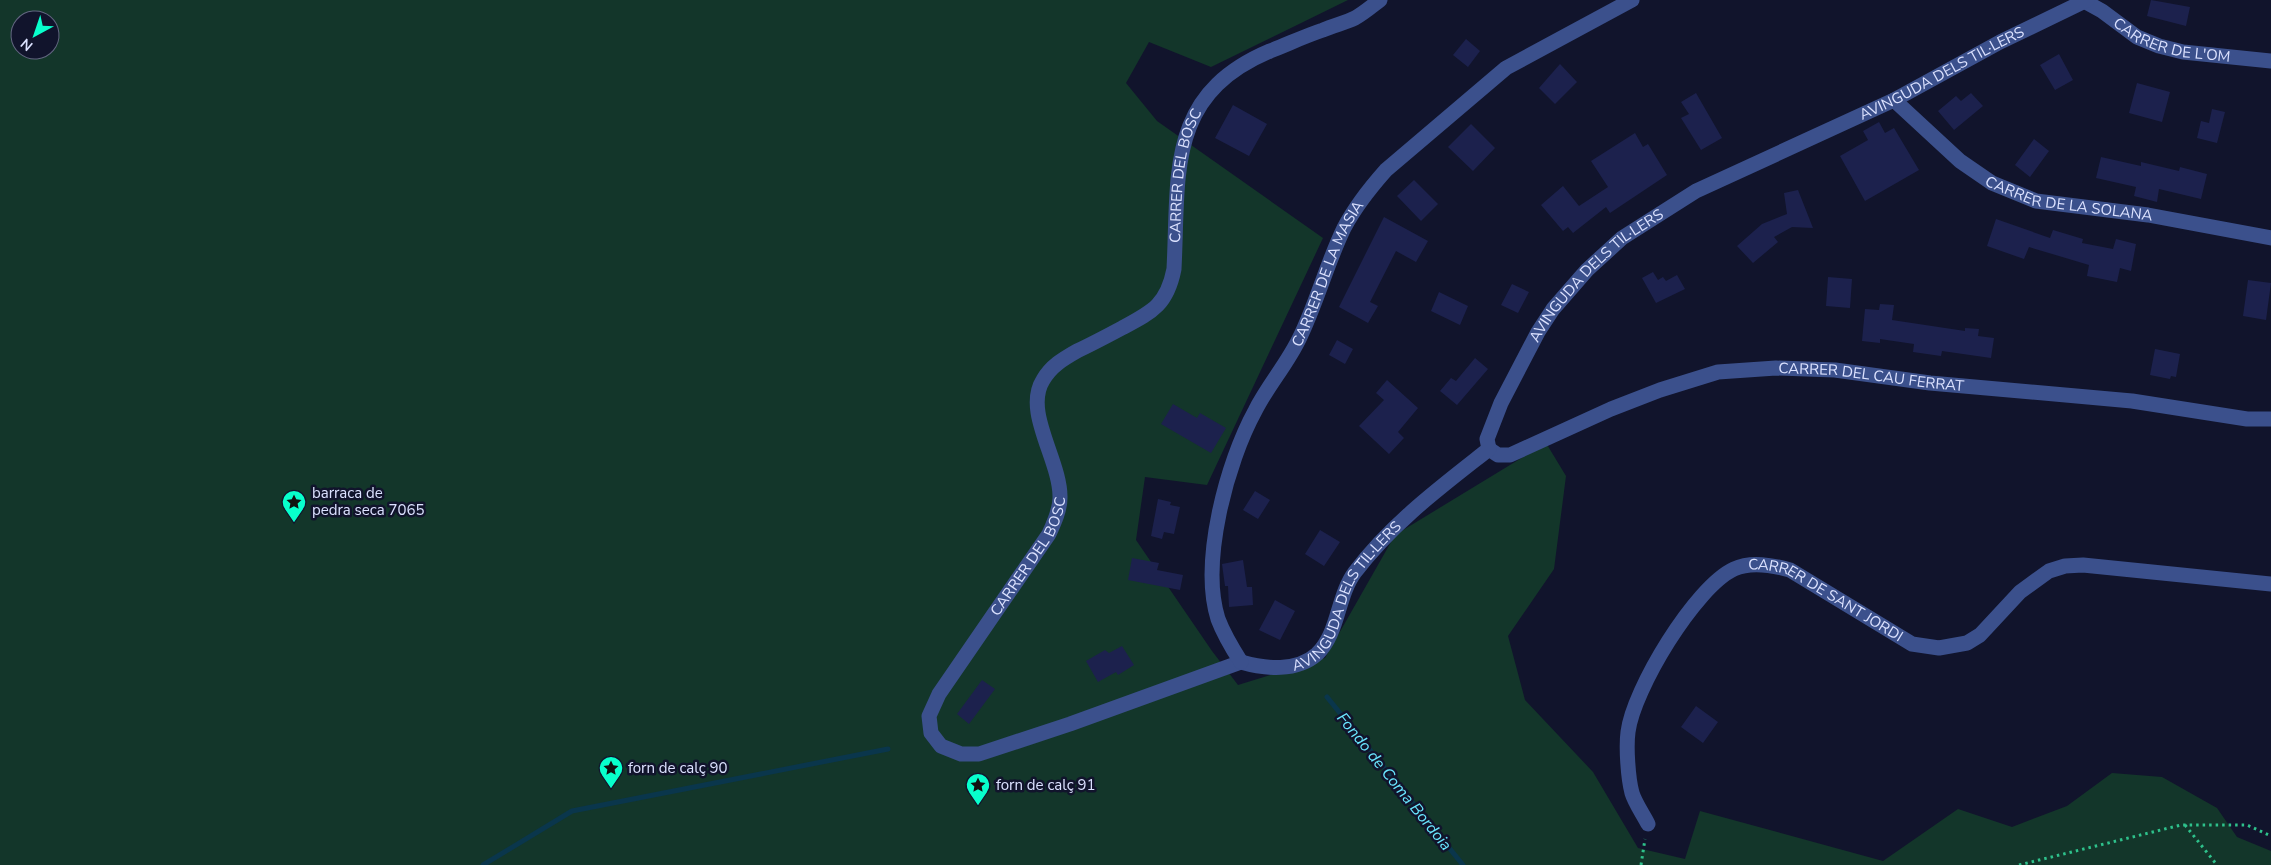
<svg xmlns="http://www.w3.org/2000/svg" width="2271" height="865" font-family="'Nunito Sans',sans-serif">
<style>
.green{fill:#13362a;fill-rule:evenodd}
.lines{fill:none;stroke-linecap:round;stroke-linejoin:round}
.stream{stroke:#0a364c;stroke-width:5}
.building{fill:#1c214d}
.path{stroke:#2ec18b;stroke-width:3;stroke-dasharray:2.5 4;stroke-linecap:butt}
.minor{stroke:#3b508c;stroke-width:15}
.labels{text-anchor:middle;stroke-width:5;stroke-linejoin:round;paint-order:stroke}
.street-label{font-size:15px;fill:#dce2ff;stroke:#11142c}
.poi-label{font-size:15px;fill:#dce2ff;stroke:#11142c;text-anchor:start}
.water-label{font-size:16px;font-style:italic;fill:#6ae7ff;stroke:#11142c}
</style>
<rect width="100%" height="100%" fill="#11142c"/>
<path class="green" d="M0,0H1348L1211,67L1149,42L1126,83L1157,121L1323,238L1207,485L1145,477L1136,540L1212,651L1238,685L1325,658L1395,535L1546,443L1566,476L1554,569L1508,636L1525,700L1593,772L1638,848L1685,859L1700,811L1883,861L1958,809L2012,827L2067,806L2112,773L2162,777L2217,808L2237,837L2271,851V865H0ZM20,20H50V50H20Z"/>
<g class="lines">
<path class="stream" d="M1327,697L1463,865
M483,865L572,811L888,749"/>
</g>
<path class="building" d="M2151,0L2190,7L2186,26L2147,16Z
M1466,39L1480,51L1468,67L1453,55Z
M2059,54L2073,80L2055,90L2040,65Z
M1560,64L1577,82L1555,104L1539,88Z
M2137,83L2170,92L2162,122L2129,113Z
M1696,93L1722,138L1701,150L1681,118L1689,114L1681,102Z
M1971,93L1983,106L1954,130L1938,111L1956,96L1961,101Z
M1233,105L1267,124L1249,156L1215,138Z
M2212,109L2225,112L2217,143L2197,138L2201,121L2209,123Z
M1879,122L1885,133L1894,128L1919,170L1865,201L1840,156L1868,140L1863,131Z
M1471,124L1495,148L1473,171L1448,147Z
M1635,133L1643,147L1648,144L1667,175L1610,213L1606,207L1573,233L1568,227L1563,231L1541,205L1563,186L1579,206L1608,187L1591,161Z
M2034,139L2049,151L2030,177L2015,165Z
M2101,157L2141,166V162L2179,171L2180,167L2207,174L2201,199L2159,189L2157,202L2134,196L2136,187L2096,178Z
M1414,180L1438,204L1421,221L1397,196Z
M1798,190L1813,228L1792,227L1774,237L1778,242L1753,263L1737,246L1762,224L1787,214L1784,193Z
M1384,217L1428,241L1416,262L1396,251L1370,302L1378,306L1368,323L1339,307Z
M1996,219L2050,238L2053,230L2083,239L2082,243L2113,249L2116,239L2136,244L2131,271L2120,268L2117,282L2087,276L2089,265L2029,247L2024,259L1987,246Z
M1653,272L1658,280L1663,277L1666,281L1677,275L1685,289L1656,303L1642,278Z
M1828,277L1852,279L1850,308L1826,306Z
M2248,280L2271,283L2266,320L2243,316Z
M1512,284L1529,292L1518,313L1501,305Z
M1439,292L1468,306L1460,325L1431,311Z
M1880,304L1894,305L1892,320L1965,331V328L1979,329L1978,336L1994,338L1991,358L1942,351L1941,356L1913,352L1914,344L1880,339V343L1862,341L1865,309L1879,310Z
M1337,340L1353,349L1345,364L1329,355Z
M2155,349L2180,354L2176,377L2171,376L2170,379L2150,375Z
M1475,358L1488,369L1457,405L1440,391L1451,378L1456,381Z
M1387,380L1418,408L1398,432L1404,438L1389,454L1359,426L1384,400L1376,393Z
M1173,404L1197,418L1200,413L1226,428L1211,453L1161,424Z
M1255,491L1270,500L1258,519L1243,510Z
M1158,499L1171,502L1170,505L1180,507L1174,534L1164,532L1162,539L1151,536Z
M1320,530L1340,542L1324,566L1305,554Z
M1132,558L1159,563L1157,570L1183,575L1180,590L1128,580Z
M1243,560L1247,587H1252L1253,605L1229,607L1228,586H1225L1222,564Z
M1275,600L1295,611L1280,640L1259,630Z
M1122,646L1134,665L1118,675L1116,672L1098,682L1086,661L1105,650L1109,653Z
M982,680L995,689L969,724L957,714Z
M1696,706L1718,722L1703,743L1681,727Z"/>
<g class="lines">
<path class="path" d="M2185,825L2217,865
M1641,865L1645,839
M2019,865L2181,825H2247L2271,836"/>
<g class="minor">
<path id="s1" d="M2082,0L2102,11L2137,37L2159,46L2183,52L2271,61"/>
<path id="s2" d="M1894,100L1960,161L1992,183L2036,201L2148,215L2271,238"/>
<path id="s3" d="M1489,449L1498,455H1510L1611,409L1660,390L1718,372L1776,368L1835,370L1930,383L2132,401L2247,419H2271"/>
<path id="s4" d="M1241,662L1070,724L979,754H961L941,746L931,733L929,716L939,694L1049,534C1054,523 1060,510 1060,498C1061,461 1023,412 1043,380C1051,366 1063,359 1077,351C1092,344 1107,336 1122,328C1152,312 1167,305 1174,269C1179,173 1166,95 1270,51C1288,44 1305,36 1323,30C1334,25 1345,23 1355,18C1364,13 1372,6 1380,0"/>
<path id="s5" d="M1241,662C1265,669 1297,672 1317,654C1339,633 1337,596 1355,572C1392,523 1442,486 1489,449L1487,439L1501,403L1538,332L1553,309L1587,270L1622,238L1696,191L1894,100L2000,42L2087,0"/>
<path id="s6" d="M1241,662C1232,648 1224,635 1218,619C1200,562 1227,462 1255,411C1268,385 1288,363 1300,337C1317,302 1327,263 1344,228C1355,207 1370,188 1386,170L1506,68L1632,0"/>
<path id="s7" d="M1648,824C1643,814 1635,803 1632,793C1628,778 1626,747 1628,732C1633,690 1695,587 1734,569C1751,561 1772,565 1790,570L1912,644L1939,648L1967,643L1980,635L2020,592L2049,571L2065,566L2083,565L2271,584"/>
</g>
</g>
<defs>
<g id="sight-pin" transform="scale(1.25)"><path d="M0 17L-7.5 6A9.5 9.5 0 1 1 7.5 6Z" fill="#08ffcc" stroke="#11142c"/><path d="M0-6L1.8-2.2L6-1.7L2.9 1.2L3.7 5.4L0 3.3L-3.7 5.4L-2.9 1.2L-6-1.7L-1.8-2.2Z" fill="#111"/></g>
</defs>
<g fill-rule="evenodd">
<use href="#sight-pin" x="294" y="502"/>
<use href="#sight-pin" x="611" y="768"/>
<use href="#sight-pin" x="978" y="785"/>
</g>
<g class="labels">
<g class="street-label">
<text dy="5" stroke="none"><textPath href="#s1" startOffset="101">CARRER DE L'OM</textPath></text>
<text dy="5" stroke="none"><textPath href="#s5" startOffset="969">AVINGUDA DELS TIL·LERS</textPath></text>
<text dy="5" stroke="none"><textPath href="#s4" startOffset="1002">CARRER DEL BOSC</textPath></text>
<text dy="5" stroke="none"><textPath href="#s2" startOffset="208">CARRER DE LA SOLANA</textPath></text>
<text dy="5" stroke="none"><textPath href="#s6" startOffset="420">CARRER DE LA MASIA</textPath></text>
<text dy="5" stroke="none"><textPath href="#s5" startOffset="564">AVINGUDA DELS TIL·LERS</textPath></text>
<text dy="5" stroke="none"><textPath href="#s3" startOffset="401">CARRER DEL CAU FERRAT</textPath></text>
<text dy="5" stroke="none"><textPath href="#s4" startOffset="540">CARRER DEL BOSC</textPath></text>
<text dy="5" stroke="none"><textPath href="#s5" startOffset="144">AVINGUDA DELS TIL·LERS</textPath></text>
<text dy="5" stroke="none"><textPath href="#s7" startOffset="396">CARRER DE SANT JORDI</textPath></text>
</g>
<g class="poi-label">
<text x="312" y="498">barraca de<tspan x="312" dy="17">pedra seca 7065</tspan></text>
<text x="628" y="773">forn de calç 90</text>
<text x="996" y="790">forn de calç 91</text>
</g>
<g class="water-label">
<text transform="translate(1395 781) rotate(51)" y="6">Fondo de Coma Bordoia</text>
</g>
</g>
<g transform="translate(35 35) rotate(220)"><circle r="24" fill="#11142c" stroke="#626680"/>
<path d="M0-4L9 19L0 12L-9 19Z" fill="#08ffcc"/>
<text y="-8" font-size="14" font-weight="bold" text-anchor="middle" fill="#dce2ff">N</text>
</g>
</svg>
